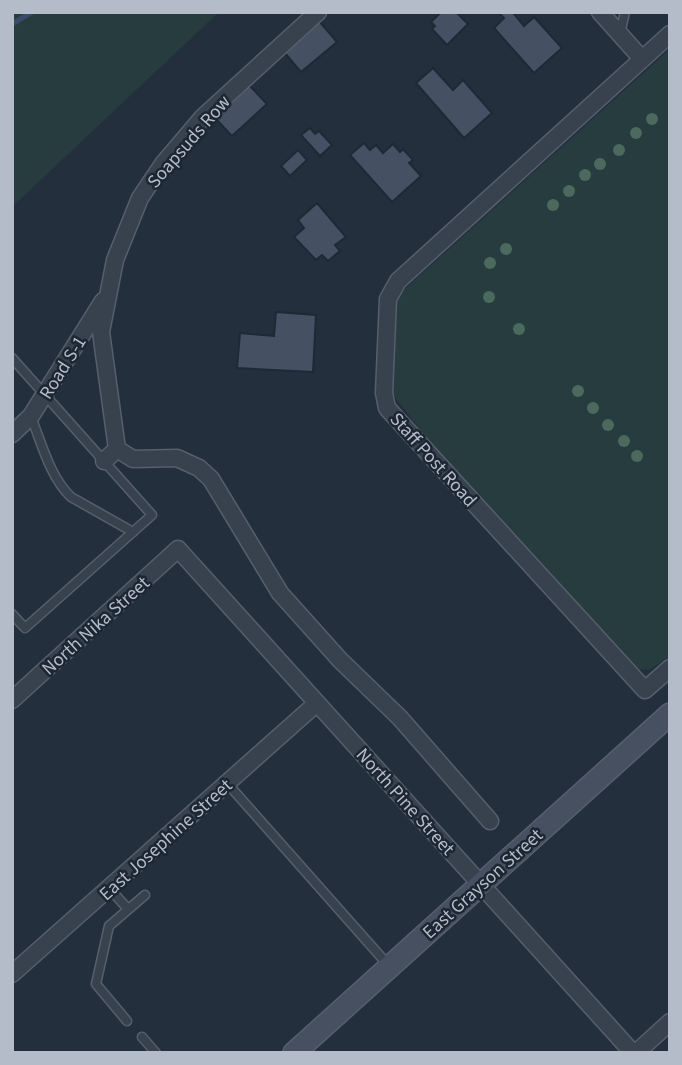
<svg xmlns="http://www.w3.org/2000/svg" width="682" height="1065" font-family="'Source Sans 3',sans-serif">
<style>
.green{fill:#263c3f}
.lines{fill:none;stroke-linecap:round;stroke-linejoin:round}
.stream{stroke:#394c67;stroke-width:5}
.building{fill:#455162;stroke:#1f2835;stroke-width:2}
.lane-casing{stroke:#565f6c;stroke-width:11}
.street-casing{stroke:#565f6c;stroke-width:19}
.secondary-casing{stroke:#565f6c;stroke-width:24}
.lane{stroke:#38414e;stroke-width:8}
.street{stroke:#38414e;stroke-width:16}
.secondary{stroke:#465061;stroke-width:21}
.tree{fill:#4b6a5d}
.labels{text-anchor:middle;stroke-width:5;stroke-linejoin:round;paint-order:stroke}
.street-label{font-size:19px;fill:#b4bcc9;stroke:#1d2633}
</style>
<rect width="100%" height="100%" fill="#242f3e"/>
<path class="green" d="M12,12H219L12,207Z
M670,49V656L649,670L639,669L632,663L431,444L391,392L398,295Z"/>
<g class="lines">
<path class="stream" d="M12,24L32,12"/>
</g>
<path class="building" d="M441,12H456L468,24L447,45L432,29L435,26L431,22Z
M502,12H517L514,14L524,26L534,17L562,48L534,73L494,28L504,18L500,14Z
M319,21L337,42L301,72L284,52Z
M433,68L453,90L463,80L492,113L464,138L416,83Z
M249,85L267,104L232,136L214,117Z
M310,128L315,134L319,131L332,145L320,156L301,135Z
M364,143L370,150L376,145L383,153L393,144L400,152L403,149L413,160L409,163L421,176L392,202L350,155Z
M298,150L307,160L290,176L281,166Z
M317,203L346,237L335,245L340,251L328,261L322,255L316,260L294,237L304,228L298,220Z
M276,312L316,315L313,372L237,368L240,333L274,336Z"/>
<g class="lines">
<g class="lane-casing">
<path id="lane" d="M620,34L625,12
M12,358L152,515L25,628L12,614
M31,417C42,444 50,477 71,497L133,532
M227,783L389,966
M109,888L128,909
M127,1021L96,984L109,926L145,895
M142,1037L156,1053"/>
</g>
<g class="street-casing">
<path id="street" d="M600,12L642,59
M670,34L398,281L388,299L384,393L387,408L645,690L670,668
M12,434L31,416L103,301
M117,449L133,459L177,458L199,468L211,479L280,593L340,660L400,718L490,821
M104,461L117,449L101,332L115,260L140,198L163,164L203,117L318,12
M12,700L178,549L633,1053
M12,974L317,703
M636,1053L670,1022"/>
</g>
<g class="secondary-casing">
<path id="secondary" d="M294,1053L670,714"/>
</g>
<use href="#lane" class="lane"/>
<use href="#street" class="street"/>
<use href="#secondary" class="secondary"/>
</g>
<g class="tree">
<circle cx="652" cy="119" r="6"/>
<circle cx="636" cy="133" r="6"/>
<circle cx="619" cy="150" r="6"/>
<circle cx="600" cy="164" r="6"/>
<circle cx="585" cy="175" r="6"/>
<circle cx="569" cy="191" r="6"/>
<circle cx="553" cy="205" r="6"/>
<circle cx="506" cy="249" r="6"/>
<circle cx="490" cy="263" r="6"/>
<circle cx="489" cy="297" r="6"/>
<circle cx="519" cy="329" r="6"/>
<circle cx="578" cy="391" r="6"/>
<circle cx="593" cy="408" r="6"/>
<circle cx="608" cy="425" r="6"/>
<circle cx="624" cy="441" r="6"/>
<circle cx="637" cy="456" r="6"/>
</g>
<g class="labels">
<g class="street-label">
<text transform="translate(188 141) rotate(-49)" y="7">Soapsuds Row</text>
<text transform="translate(62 367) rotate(-58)" y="7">Road S-1</text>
<text transform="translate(434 459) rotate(48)" y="7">Staff Post Road</text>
<text transform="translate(95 625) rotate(-42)" y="7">North Nika Street</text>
<text transform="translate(406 801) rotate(48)" y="7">North Pine Street</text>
<text transform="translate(165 839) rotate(-42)" y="7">East Josephine Street</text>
<text transform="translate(482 883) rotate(-42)" y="7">East Grayson Street</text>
</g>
</g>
<rect width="682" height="1065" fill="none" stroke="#b4bcc9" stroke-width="28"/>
</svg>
